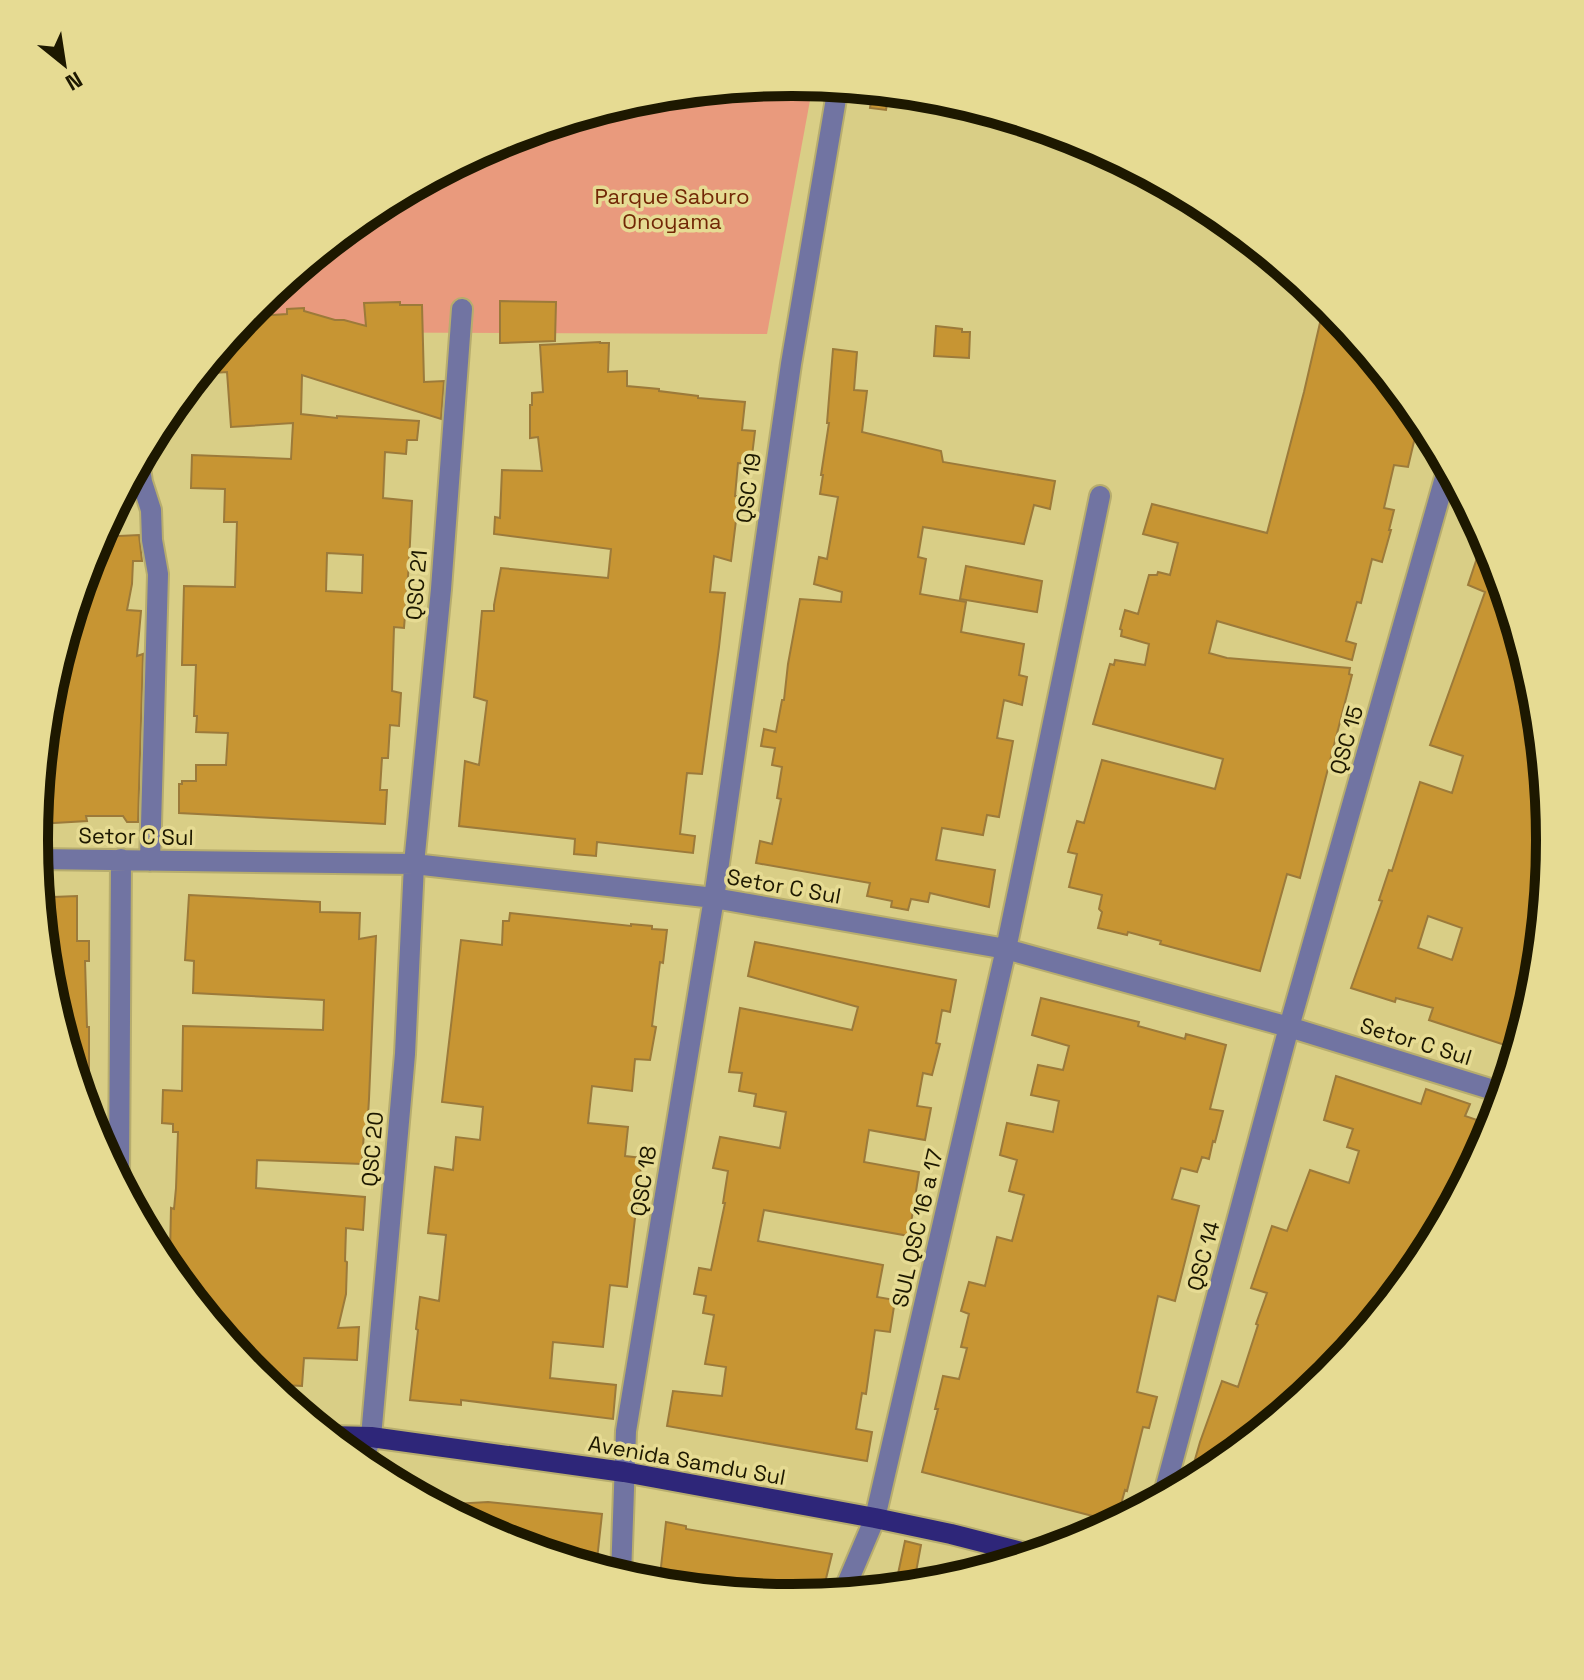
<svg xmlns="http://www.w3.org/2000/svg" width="1584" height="1680" font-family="'Space Grotesk',sans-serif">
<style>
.green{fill:#e99a7d}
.building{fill:#c79533;stroke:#9c7a3a;stroke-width:2;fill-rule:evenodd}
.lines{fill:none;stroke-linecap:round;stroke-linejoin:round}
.minor-casing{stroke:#b7ad6e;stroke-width:24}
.major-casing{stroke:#b7ad6e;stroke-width:24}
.minor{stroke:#7174a2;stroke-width:20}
.major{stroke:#2e2679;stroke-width:20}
.labels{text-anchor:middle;stroke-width:7;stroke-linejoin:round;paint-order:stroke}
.park-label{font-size:22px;fill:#722706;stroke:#e6db93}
.street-label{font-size:22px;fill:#1d1800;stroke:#e6db93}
.rim{fill:none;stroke:#1d1800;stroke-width:10}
</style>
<rect width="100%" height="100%" fill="#d9ce86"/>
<path class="green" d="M792,82L813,84L767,334L233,332L256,304L371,209L502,140L645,96Z"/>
<path class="building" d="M873,90L889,92L886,110L870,108Z
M500,301L556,302L555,341L500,343Z
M400,302V305H422L424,382L444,381L441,419L302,375L301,414L337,418V416L419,421L417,440H407L406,454L385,452L383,498L412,501L409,563L404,628L394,627L392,691L401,693L399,726L390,725L388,758H382L380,790H387L385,824L179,813V784H182V781H196V765H226L228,733L196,732L197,716H194L196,665H182L184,586L235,587L237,522H224L225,489L191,488L192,455L291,459L293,423L231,427L227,372L199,374L245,317L287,314V309L304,308V311L335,320H344L366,326L364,303ZM327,553L363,555L362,593L326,591Z
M1323,310L1336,313L1420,416L1408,467L1394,465L1384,508L1394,510L1389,530H1391L1382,562L1372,559L1361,603L1357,602L1346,641L1356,644L1352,660L1217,621L1209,653L1227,658L1350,668L1349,674L1352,675L1300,878L1287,874L1260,971L1160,944L1161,941L1128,932L1127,935L1098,928L1102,912L1099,909L1102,895L1069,887L1077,854L1068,852L1077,821L1084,823L1102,760L1215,789L1223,759L1093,724L1110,664L1114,665L1115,660L1145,665L1149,644L1121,636L1122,630L1120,629L1125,610L1138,614L1149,575H1157L1158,572L1170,575L1178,543L1143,534L1152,504L1267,533L1304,392Z
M936,326L962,329V332H970L969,358L934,356Z
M600,342V343H609L608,372L627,371V386L659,389V391L698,396V398L745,402L742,430L755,431L751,464L738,463L735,496H739L731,561L714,556L710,592L725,593L719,647L702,774L687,773L680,834L695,836L693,853L597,842L596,856L574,854L575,839L459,826L465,761L479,765L487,701L474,697L482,611H494V605L501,568L608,578L611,549L494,534L495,517L500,518L502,470L542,471L538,437L530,438V405H532V393L543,392L540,345Z
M833,349L857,352L854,390L867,391L862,432L941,451L943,462L1055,481L1050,509L1034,505L1024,544L923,527L918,557L926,559L920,594L966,602L961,632L1024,644L1019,675L1027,677L1022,705L1004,700L997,738L1013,741L999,817L987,815L983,835L942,828L936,860L995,870L989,907L930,893L928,902L911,899L908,910L891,907L892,901L867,896L870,883L756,863L760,841L772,844L781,799L777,798L782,767L772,765L775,748L761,746L764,729L776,732L782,700H784L788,664L800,599L841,602L842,592L814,584L819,557L827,559L838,497L820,494L823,475H821L829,423H827Z
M139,535L142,561H133L132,584L127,610L141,611L137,656L143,654L138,822H127L123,816H86L87,821L54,823L36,822L49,692L92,550L98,537Z
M1478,555L1495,560L1532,681L1526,697L1536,701L1550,840L1536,977L1524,1017L1526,1018L1517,1049L1429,1020L1433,1008L1396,998L1395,1002L1351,988L1382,901L1379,900L1389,870L1392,871L1420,782L1452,793L1463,756L1430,745L1485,592L1468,585ZM1428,916L1462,928L1452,960L1418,948Z
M966,566L1042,581L1037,612L960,599Z
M189,895L320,902V912L360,913L359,939L376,936L369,1099L367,1131H364L362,1164L257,1160L256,1188L365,1197L363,1230L346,1228L345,1261L347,1262L346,1294L338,1328L359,1327L357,1360L304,1358L302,1386L265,1384L256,1376L172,1274L173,1254H170L171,1208L174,1209L176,1188L178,1132H173V1124L162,1123L163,1090L182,1091L183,1026L323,1030L324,1000L193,993L194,961L185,960Z
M77,896V941H89V961H85L87,1027H89V1105L84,1106L48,987L40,900H53V897Z
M510,913L631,926V924L652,926V929L667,930L663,963L660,962L652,1026L656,1027L650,1060L635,1059L632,1091L592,1086L588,1123L628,1127L625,1156L642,1158L627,1287L610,1285L603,1347L553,1342L550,1378L616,1385L613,1419L461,1400V1405L410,1400L418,1330L416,1329L420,1297L439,1301L446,1235L428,1233L435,1167L453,1170L456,1137L480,1140L483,1107L442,1102L461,940L502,945L503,921H509Z
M755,942L956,980L950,1012L942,1010L936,1043L940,1044L932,1075L923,1073L917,1106L931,1108L925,1140L869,1130L864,1162L919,1172L909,1236L764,1210L758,1241L883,1265L877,1297L895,1300L890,1332L875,1330L866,1394L862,1393L856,1429L872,1432L867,1461L667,1426L673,1391L722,1396L726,1367L705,1364L714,1315L703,1313L706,1296L694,1294L699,1268L711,1270L725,1203H723L728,1171L713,1168L720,1137L780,1148L786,1112L754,1106L756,1094L739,1091L742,1073L729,1072L740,1008L852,1030L858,1007L748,976Z
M1041,998L1139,1022L1138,1026L1185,1039L1186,1034L1226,1045L1210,1109L1223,1111L1215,1142L1213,1141L1209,1159L1202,1157L1197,1172L1181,1168L1172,1199L1199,1206L1175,1301L1158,1296L1137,1392L1157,1397L1149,1428L1143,1427L1127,1491L1125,1490L1116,1522L922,1472L938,1409H935L943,1376L959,1379L967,1348L961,1347L969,1314L961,1311L969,1282L985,1286L997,1237L1012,1241L1024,1195L1009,1191L1017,1160L1000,1155L1007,1123L1053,1132L1059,1101L1031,1095L1038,1065L1063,1070L1069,1046L1032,1035Z
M1336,1076L1421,1104L1426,1089L1470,1104L1465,1116L1483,1122L1482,1124L1493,1128L1492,1130L1422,1262L1328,1376L1213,1470L1188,1484L1200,1442L1222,1381L1238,1387L1258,1325L1256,1324L1267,1293L1251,1288L1272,1226L1287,1231L1310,1170L1349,1183L1359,1151L1347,1147L1353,1129L1324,1120Z
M488,1502L602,1514L596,1569L502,1540L435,1505Z
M666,1522L686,1526V1529L832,1554L822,1595L792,1598L659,1585Z
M905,1541L921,1545L916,1572L949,1581L939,1584L895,1588Z"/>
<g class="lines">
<g class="minor-casing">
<path id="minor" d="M139,461L142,482L151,510L152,540L158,574L150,861
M36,859L414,864L714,898L1006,949L1289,1027L1503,1093
M119,1180L121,859
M362,1463L371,1437L405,1054L414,864L441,589L462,309
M1163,1497L1289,1027L1448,467
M621,1576L626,1431L714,898L791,364L838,87
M843,1593L875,1518L1006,949L1100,496"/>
</g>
<g class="major-casing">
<path id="major" d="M329,1436L371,1437L624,1472L875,1518L951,1534L1033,1555"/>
</g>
<use href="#minor" class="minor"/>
<use href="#major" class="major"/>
</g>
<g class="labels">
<g class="park-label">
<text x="672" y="204">Parque Saburo<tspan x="672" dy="25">Onoyama</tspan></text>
</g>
<g class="street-label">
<text transform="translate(748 488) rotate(-82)" y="8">QSC 19</text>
<text transform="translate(416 585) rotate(-85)" y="8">QSC 21</text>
<text transform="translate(1346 740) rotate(-74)" y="8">QSC 15</text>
<text transform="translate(136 836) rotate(1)" y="8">Setor C Sul</text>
<text transform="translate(784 886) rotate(10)" y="8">Setor C Sul</text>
<text transform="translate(1416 1041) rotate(17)" y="8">Setor C Sul</text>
<text transform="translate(372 1149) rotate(-85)" y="8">QSC 20</text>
<text transform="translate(643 1181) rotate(-81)" y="8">QSC 18</text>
<text transform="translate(917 1228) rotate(-77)" y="8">SUL QSC 16 a 17</text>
<text transform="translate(1203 1256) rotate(-75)" y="8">QSC 14</text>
<text transform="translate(687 1460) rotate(10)" y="8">Avenida Samdu Sul</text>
</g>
</g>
<path d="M0 0H1584V1680H0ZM48 840a744 744 0 1 1 1488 0a744 744 0 1 1-1488 0Z" fill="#e6db93" fill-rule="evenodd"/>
<path class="rim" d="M48 840a744 744 0 1 1 1488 0a744 744 0 1 1-1488 0Z"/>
<g transform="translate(64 64) rotate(150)" stroke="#e6db93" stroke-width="6" paint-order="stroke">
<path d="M0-6L14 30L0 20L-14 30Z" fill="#1d1800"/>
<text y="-12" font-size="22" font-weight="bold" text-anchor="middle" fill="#1d1800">N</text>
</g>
</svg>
